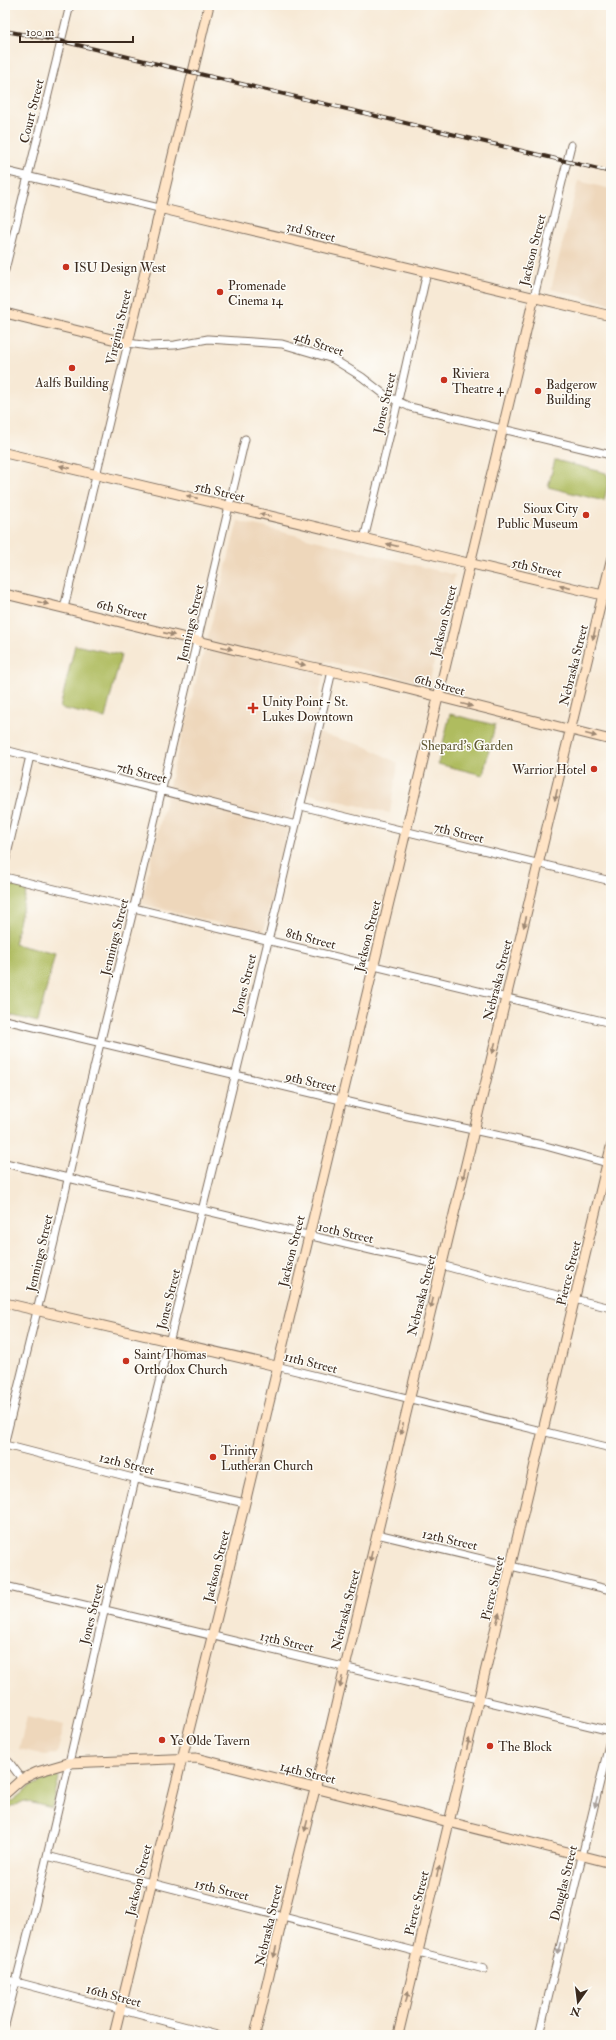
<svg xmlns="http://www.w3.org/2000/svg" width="616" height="2040" font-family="'IM FELL Double Pica',serif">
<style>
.built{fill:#eed7bb}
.green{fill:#afbc5e;stroke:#75733e}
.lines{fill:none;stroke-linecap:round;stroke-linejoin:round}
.street-casing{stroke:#7d6d5e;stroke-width:9}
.secondary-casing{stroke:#7d6d5e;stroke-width:11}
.street{stroke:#fff;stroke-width:7}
.secondary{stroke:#ffe4c6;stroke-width:9}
.rail-casing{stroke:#3b2a1e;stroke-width:4}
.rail{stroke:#fdfcf7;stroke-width:2.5;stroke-dasharray:8;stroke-linecap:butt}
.oneway{fill:#9d8772}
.oneway2{fill:#a79f9a}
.poi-dot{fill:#c8321e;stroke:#fdfcf7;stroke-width:1.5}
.labels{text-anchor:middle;stroke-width:3;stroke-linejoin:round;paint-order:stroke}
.street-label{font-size:13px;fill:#3b2a1e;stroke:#fdfcf7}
.poi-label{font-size:13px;fill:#3b2a1e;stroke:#fdfcf7;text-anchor:start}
.park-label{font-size:13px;fill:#5e5631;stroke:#fdfcf7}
</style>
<rect width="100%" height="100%" fill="#fdfcf7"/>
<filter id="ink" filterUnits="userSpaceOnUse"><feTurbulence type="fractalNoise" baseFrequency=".025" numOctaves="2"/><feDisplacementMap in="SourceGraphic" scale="8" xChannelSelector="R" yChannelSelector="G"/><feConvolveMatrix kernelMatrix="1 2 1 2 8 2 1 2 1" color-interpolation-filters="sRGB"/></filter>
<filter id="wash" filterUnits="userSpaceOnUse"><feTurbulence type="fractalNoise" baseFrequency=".012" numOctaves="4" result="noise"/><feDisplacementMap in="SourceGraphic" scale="16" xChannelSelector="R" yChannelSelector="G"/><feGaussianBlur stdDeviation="0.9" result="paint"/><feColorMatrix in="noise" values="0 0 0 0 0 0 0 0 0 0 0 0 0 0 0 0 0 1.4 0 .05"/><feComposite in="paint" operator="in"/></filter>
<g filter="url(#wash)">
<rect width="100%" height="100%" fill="#f7e9d5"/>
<path class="built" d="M578,181L611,189V304L551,289Z
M238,521L455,575L429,684L326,661L312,731L365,746L398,763L390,813L297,791L263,934L141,904L169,785Z
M27,1717L64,1726L57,1754L45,1755L19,1749Z"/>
<path class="green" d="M555,460L606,473L609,479L604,501L548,487Z
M75,645L121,655L105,718L60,708Z
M450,714L495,725L483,775L438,764Z
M5,884L27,889L14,944L55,954L38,1022L5,1014Z
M57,1775L59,1778L52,1808L24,1801L5,1811L6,1806L31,1786Z"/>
</g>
<g filter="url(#ink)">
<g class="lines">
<g class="street-casing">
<path id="street" d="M5,171L159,208
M5,270L70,5
M534,297L571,145
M364,539L394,418L427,272
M64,608L128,343L149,346L175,345L208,339L282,344L333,359L362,377L385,395L410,407L611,455
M5,750L296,825
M301,806L611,881
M5,863L30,756
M5,877L611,1023
M5,1020L408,1116L542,1145L611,1164
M5,1163L375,1251L441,1265L508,1283L611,1308
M276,1366L611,1448
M5,1441L54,1242L84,1108L131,919L245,439
M5,1445L137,1479L245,1503
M377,1534L611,1590
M5,1586L611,1731
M5,1759L9,1762L22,1779
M47,1856L484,1969
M5,1979L217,2035
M5,2025C19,1969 34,1912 47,1856C83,1706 116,1555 153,1406C215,1161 275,917 332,671
M539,2035L611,1736"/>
</g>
<g class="secondary-casing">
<path id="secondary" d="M159,208L611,316
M5,313L128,343L209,5
M519,361L534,297
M5,453L430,554
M493,469L518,365
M434,555L611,597
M5,594L256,655
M262,656L372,680L611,740
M5,1303L276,1366
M5,1794L22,1779L37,1772L68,1763L196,1758L611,1863
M114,2035L245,1503L492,472
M255,2035L283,1916L329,1734L611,561
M398,2035L611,1147"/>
</g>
<use href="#street" class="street"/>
<use href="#secondary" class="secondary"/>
<g class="rail-casing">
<path id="rail" d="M5,31L61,41L611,172"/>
</g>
<use href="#rail" class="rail"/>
</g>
<defs><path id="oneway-solid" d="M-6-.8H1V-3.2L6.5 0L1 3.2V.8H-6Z"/></defs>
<g class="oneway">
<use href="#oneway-solid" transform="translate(65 467) rotate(-167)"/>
<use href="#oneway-solid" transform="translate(192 497) rotate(-167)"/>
<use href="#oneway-solid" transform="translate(265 515) rotate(-166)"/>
<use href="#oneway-solid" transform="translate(392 545) rotate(-167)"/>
<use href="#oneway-solid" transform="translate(565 587) rotate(-167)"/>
<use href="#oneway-solid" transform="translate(43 603) rotate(14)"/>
<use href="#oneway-solid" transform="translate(169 634) rotate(13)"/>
<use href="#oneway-solid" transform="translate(594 634) rotate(104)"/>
<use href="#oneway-solid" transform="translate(227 648) rotate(14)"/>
<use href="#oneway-solid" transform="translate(300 664) rotate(12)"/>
<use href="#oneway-solid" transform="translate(467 705) rotate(15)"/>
<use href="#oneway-solid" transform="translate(591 735) rotate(14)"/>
<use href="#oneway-solid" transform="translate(556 795) rotate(103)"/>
<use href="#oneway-solid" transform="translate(525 922) rotate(104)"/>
<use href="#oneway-solid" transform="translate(494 1048) rotate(104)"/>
<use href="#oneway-solid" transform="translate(464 1174) rotate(104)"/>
<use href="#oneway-solid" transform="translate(432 1303) rotate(104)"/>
<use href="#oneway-solid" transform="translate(402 1429) rotate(103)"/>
<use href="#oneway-solid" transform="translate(371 1556) rotate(103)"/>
<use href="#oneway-solid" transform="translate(498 1618) rotate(-76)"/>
<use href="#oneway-solid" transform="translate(341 1682) rotate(103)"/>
<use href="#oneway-solid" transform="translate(468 1744) rotate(-76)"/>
<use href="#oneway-solid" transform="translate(306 1826) rotate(104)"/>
<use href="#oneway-solid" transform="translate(438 1871) rotate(-76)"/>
<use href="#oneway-solid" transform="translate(275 1952) rotate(103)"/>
<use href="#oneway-solid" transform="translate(407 1997) rotate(-76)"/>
</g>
<g class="oneway2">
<use href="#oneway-solid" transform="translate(596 1802) rotate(104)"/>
<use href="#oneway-solid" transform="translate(559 1948) rotate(104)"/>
</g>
</g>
<g class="poi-dot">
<circle cx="66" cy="267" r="4"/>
<circle cx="220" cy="292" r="4"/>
<circle cx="72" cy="368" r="4"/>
<circle cx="444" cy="380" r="4"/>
<circle cx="538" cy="391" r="4"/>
<circle cx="586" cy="515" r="4"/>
<path d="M251 702h4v4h4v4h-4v4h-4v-4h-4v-4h4z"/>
<circle cx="594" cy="769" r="4"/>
<circle cx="126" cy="1361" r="4"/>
<circle cx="213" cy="1457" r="4"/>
<circle cx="162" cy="1740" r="4"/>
<circle cx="490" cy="1746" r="4"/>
</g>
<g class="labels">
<g class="street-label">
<text transform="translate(31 111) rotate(-76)" y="5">Court Street</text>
<text transform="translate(311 231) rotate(14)" y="5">3rd Street</text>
<text transform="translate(532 250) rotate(-76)" y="5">Jackson Street</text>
<text transform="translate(118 327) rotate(-77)" y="5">Virginia Street</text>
<text transform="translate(319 343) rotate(19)" y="5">4th Street</text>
<text transform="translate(384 403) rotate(-77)" y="5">Jones Street</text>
<text transform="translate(220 491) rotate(13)" y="5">5th Street</text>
<text transform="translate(537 567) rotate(13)" y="5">5th Street</text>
<text transform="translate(122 609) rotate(14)" y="5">6th Street</text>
<text transform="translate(443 621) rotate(-76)" y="5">Jackson Street</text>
<text transform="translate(190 623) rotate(-77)" y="5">Jennings Street</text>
<text transform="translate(573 665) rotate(-76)" y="5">Nebraska Street</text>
<text transform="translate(440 684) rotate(15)" y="5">6th Street</text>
<text transform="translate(142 772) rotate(14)" y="5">7th Street</text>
<text transform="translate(459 832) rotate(14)" y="5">7th Street</text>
<text transform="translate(367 936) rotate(-76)" y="5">Jackson Street</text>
<text transform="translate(114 937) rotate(-76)" y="5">Jennings Street</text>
<text transform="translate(311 938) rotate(14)" y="5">8th Street</text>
<text transform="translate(497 980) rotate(-76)" y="5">Nebraska Street</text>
<text transform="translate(244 984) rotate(-76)" y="5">Jones Street</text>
<text transform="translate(311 1081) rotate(13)" y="5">9th Street</text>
<text transform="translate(346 1232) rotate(13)" y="5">10th Street</text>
<text transform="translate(291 1251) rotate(-76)" y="5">Jackson Street</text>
<text transform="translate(39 1253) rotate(-77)" y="5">Jennings Street</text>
<text transform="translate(568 1273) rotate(-76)" y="5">Pierce Street</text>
<text transform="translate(421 1295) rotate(-76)" y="5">Nebraska Street</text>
<text transform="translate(168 1299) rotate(-76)" y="5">Jones Street</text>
<text transform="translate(311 1362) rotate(14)" y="5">11th Street</text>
<text transform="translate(127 1463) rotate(14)" y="5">12th Street</text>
<text transform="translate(450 1539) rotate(13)" y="5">12th Street</text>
<text transform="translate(216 1566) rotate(-76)" y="5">Jackson Street</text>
<text transform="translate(492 1588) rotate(-77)" y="5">Pierce Street</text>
<text transform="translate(345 1610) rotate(-76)" y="5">Nebraska Street</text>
<text transform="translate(91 1614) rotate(-76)" y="5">Jones Street</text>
<text transform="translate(287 1641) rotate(13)" y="5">13th Street</text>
<text transform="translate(308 1772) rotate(14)" y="5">14th Street</text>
<text transform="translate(138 1880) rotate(-76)" y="5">Jackson Street</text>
<text transform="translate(563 1883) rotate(-76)" y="5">Douglas Street</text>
<text transform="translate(222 1889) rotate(14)" y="5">15th Street</text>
<text transform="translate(416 1903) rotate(-76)" y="5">Pierce Street</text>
<text transform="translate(268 1925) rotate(-77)" y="5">Nebraska Street</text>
<text transform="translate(114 1995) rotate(15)" y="5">16th Street</text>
</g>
<g class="poi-label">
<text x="74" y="272">ISU Design West</text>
<text x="228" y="290">Promenade<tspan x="228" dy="15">Cinema 14</tspan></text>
<text x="452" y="378">Riviera<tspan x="452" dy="15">Theatre 4</tspan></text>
<text x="72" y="387" text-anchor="middle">Aalfs Building</text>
<text x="546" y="389">Badgerow<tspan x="546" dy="15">Building</tspan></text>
<text x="578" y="513" text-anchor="end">Sioux City<tspan x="578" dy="15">Public Museum</tspan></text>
<text x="262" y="706">Unity Point - St.<tspan x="262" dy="15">Lukes Downtown</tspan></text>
<text x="586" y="774" text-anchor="end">Warrior Hotel</text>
<text x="134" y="1359">Saint Thomas<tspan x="134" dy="15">Orthodox Church</tspan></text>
<text x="221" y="1455">Trinity<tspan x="221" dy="15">Lutheran Church</tspan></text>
<text x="170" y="1745">Ye Olde Tavern</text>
<text x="498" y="1751">The Block</text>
</g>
<g class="park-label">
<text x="467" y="750">Shepard’s Garden</text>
</g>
</g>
<rect width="616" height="2040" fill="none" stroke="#fdfcf7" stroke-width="20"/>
<g transform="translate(578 2002) rotate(194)" stroke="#fdfcf7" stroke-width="3" paint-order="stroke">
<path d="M0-3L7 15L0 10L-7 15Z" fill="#3b2a1e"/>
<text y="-6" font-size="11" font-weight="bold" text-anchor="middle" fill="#3b2a1e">N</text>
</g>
<path d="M20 36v6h113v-6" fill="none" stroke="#3b2a1e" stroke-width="2"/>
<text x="26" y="36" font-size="12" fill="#3b2a1e" stroke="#fdfcf7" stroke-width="3" paint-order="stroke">100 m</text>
</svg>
